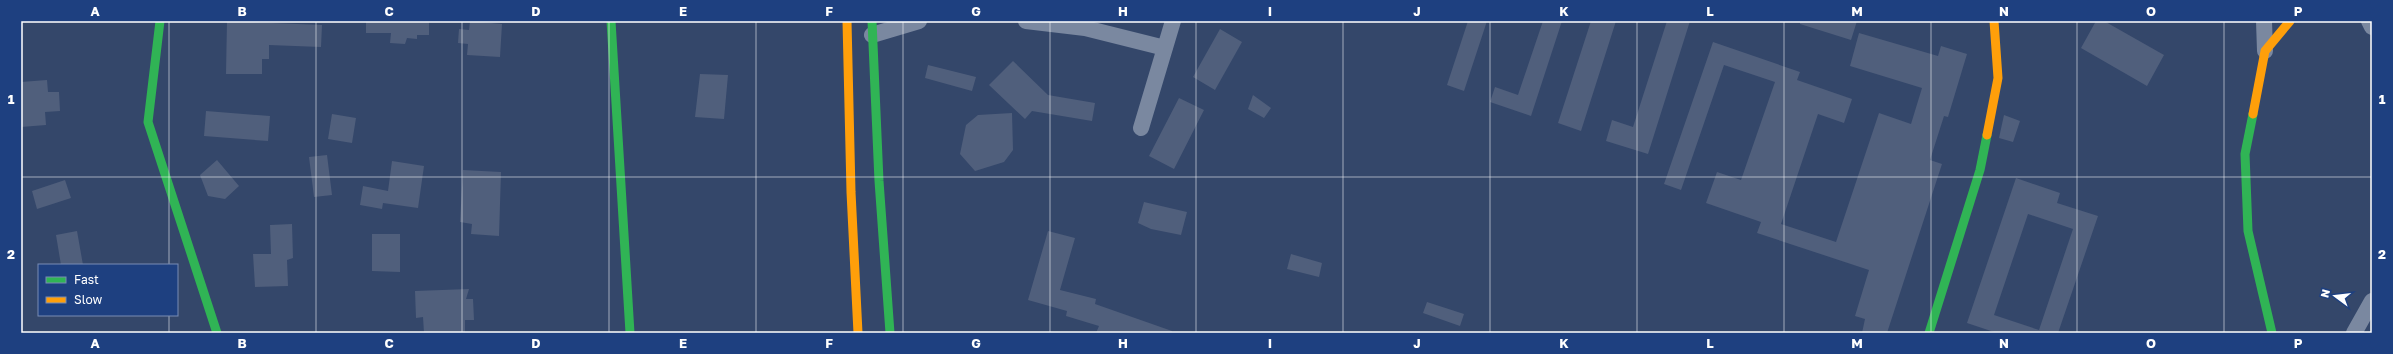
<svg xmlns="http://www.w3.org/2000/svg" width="2393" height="354" font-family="'Golos Text',sans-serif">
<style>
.building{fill:#505f7c;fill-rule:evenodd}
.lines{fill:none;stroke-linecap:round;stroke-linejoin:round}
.street{stroke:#7a88a0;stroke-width:16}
.fast{stroke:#30b455;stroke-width:9}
.slow{stroke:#ff9f0a;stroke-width:9}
.grid{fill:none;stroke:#fff;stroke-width:1;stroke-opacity:0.55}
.neatline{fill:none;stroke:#fff;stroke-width:1.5}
.grid-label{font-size:13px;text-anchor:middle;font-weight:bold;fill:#fff}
</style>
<rect width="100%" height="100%" fill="#34476a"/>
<path class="building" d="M227,21L322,25L321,47L269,45V59H262V74H226Z
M366,21H429V35H417V39L407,38L405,44L390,43L391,33H366Z
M470,21L502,24L500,57L467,55L468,44L458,43L459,29L469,30Z
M1468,21H1487L1464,91L1447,85Z
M1543,21H1562L1531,116L1490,102L1495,87L1518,95Z
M1591,21H1616L1581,131L1558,123Z
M1667,21H1690L1648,154L1606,141L1612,120L1633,127Z
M1800,21H1857L1851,40L1800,24Z
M2096,21H2104L2164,55L2147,86L2081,48Z
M1220,29L1242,42L1215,90L1193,77Z
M1859,33L1938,56L1941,46L1967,54L1948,117L1944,116L1930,160L1942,164L1887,333H1862L1865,319L1855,316L1869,270L1757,233L1761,222L1706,203L1717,172L1741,180L1775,82L1724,65L1681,190L1664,184L1713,42L1800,72L1797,80L1852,99L1844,123L1818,114L1781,224L1836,242L1879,113L1911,124L1922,88L1850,66Z
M1013,61L1048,95L1095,103L1092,121L1032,111L1025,119L989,85Z
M928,65L976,77L972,91L925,78Z
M700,74L728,75L724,119L695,117Z
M47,80L48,92H59L60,111L45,112L46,125L21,127V82Z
M1253,95L1271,108L1264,118L1248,109Z
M1179,98L1204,110L1174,169L1149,156Z
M206,111L270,116L268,141L204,136Z
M1012,113L1013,150L1004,162L975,171L960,154L966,125L978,115Z
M332,114L356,118L352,143L328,139Z
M2004,115L2020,121L2013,142L1999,138Z
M327,155L332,195L314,197L309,157Z
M217,160L239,186L225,199L208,196L200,175Z
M392,161L424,166L418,208L383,203L382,209L360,205L363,186L388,191Z
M463,170L501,172L499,236L471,234L472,224L460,222Z
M2016,178L2060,193L2057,203L2098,216L2058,333H1997L1967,323ZM2028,214L2073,229L2039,330L1994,315Z
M65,180L71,198L37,209L32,191Z
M1144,202L1187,212L1181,235L1151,229L1138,223Z
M292,224L293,258L287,260L288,286L255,287L253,254H271L270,225Z
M77,231L83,265H61L56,235Z
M1048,231L1075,238L1060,290L1096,299L1095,304L1172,331V333H1096L1099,326L1066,316L1067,311L1028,300Z
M372,234H400V272L372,271Z
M1291,254L1322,263L1319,277L1287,269Z
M469,289L466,299H473L474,320H465V333H424L423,317L416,318L415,291Z
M1427,302L1464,314L1460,326L1423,313Z"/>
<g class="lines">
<path class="street" d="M1026,21L1085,28L1165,48
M2264,21L2265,51
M2369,21L2372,27
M872,35L919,21
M1141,128L1173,21
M2354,333L2372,301"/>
<path class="fast" d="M160,21L148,122L217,333
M611,21L630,333
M872,21L879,181L890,333
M2253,114L2245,154L2248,231L2272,333
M1929,333L1980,170L1987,135"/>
<path class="slow" d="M847,21L851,192L858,333
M2253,114L2265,51L2290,21
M1987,135L1998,78L1994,21"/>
</g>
<path class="grid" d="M169,21V265M316,21V333M462,21V333M609,21V333M756,21V333M903,21V333M1050,21V333M1196,21V333M1343,21V333M1490,21V333M1637,21V333M1784,21V333M1931,21V333M2077,21V333M2224,21V333M21,177H2372M169,315V333"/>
<rect width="2393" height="354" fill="none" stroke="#1e4080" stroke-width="44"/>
<rect x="38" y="264" width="140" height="52" fill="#1e4080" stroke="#788cb3"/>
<rect x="46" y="277" width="20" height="6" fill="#30b455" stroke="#788cb3"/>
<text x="74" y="284" font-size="12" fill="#ffffff">Fast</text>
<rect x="46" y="297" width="20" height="6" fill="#ff9f0a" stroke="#788cb3"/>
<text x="74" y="304" font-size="12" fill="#ffffff">Slow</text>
<g transform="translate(2335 296) rotate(285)" stroke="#1e4080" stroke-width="3" paint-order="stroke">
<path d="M0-3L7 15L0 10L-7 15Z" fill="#ffffff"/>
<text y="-6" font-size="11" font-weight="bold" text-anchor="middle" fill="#ffffff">N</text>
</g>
<rect x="22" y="22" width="2349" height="310" class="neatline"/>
<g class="grid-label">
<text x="95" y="16">A</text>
<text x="242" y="16">B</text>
<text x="389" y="16">C</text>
<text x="536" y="16">D</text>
<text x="683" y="16">E</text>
<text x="829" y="16">F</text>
<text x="976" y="16">G</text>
<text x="1123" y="16">H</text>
<text x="1270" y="16">I</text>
<text x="1417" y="16">J</text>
<text x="1564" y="16">K</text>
<text x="1710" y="16">L</text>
<text x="1857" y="16">M</text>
<text x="2004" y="16">N</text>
<text x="2151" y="16">O</text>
<text x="2298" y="16">P</text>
<text x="11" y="104">1</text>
<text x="2382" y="104">1</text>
<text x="11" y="259">2</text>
<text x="2382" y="259">2</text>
<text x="95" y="348">A</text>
<text x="242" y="348">B</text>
<text x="389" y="348">C</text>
<text x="536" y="348">D</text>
<text x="683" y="348">E</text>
<text x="829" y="348">F</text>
<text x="976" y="348">G</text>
<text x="1123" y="348">H</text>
<text x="1270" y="348">I</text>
<text x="1417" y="348">J</text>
<text x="1564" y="348">K</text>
<text x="1710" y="348">L</text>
<text x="1857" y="348">M</text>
<text x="2004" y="348">N</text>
<text x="2151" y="348">O</text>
<text x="2298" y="348">P</text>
</g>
</svg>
